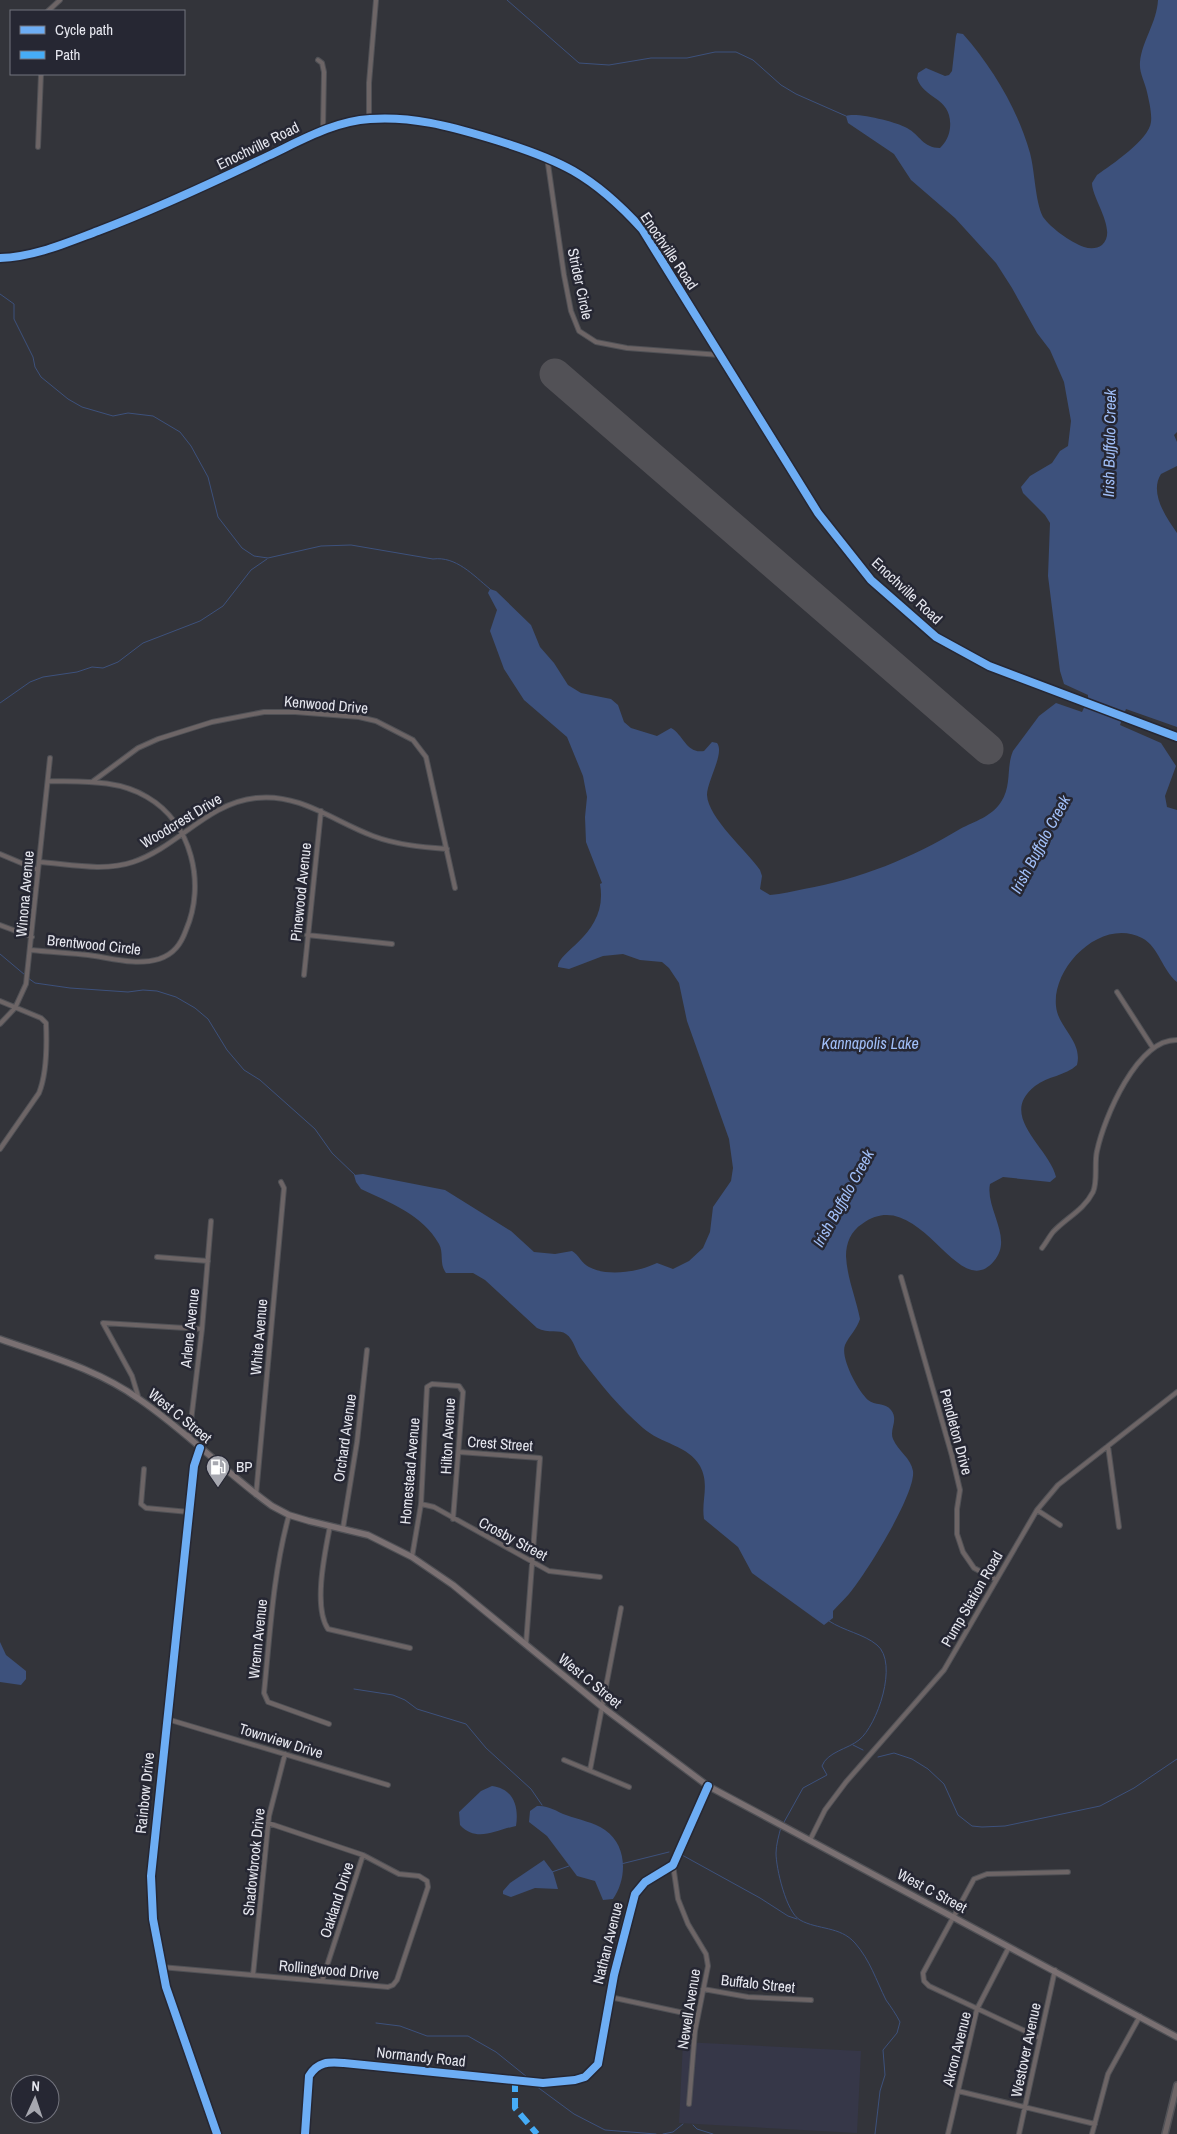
<svg xmlns="http://www.w3.org/2000/svg" width="1177" height="2134" font-family="'Archivo Narrow',sans-serif">
<style>
.built{fill:#363748}
.water{fill:#3d517c}
.lines{fill:none;stroke-linecap:round;stroke-linejoin:round}
.stream{stroke:#3d517c;stroke-width:1}
.runway{stroke:#525156;stroke-width:31}
.minor-casing{stroke:#505156;stroke-width:6}
.tertiary-casing{stroke:#505156;stroke-width:8}
.secondary-casing{stroke:#505156;stroke-width:8}
.minor{stroke:#6d6566;stroke-width:4}
.tertiary{stroke:#6d6566;stroke-width:5}
.secondary{stroke:#7a7072;stroke-width:5.5}
.quiet{stroke:#46acf6;stroke-width:6;stroke-dasharray:12 6;stroke-linecap:butt}
.cycleway-casing{stroke:#262733;stroke-width:11}
.cycleway{stroke:#6dadf4;stroke-width:8}
.labels{text-anchor:middle;stroke-width:5;stroke-linejoin:round;paint-order:stroke}
.street-label{font-size:15px;fill:#e6e7ef;stroke:#262733}
.poi-label{font-size:15px;fill:#e6e7ef;stroke:#262733;text-anchor:start}
.water-label{font-size:16px;font-style:italic;fill:#a1bff8;stroke:#262733}
</style>
<rect width="100%" height="100%" fill="#33343a"/>
<path class="built" d="M683,2042L861,2051L857,2133L679,2123Z"/>
<path class="water" d="M1158,0H1177V432L1174,435L1177,442V466L1161,474C1149,493 1166,517 1177,533V727L1126,709L1120,725L1161,743L1176,766L1165,796L1167,807L1177,810V982C1162,970 1159,947 1142,938C1102,917 1052,966 1056,1006C1058,1028 1083,1041 1077,1065C1065,1076 1048,1076 1035,1086C997,1116 1049,1147 1056,1177L1050,1182L1003,1177L990,1184C985,1209 1014,1238 994,1261C957,1305 920,1182 862,1224C851,1231 846,1243 846,1256C847,1278 856,1298 860,1319C857,1329 849,1336 845,1345C840,1358 858,1391 868,1400C875,1406 885,1402 891,1410C899,1420 889,1429 893,1439C898,1451 911,1458 913,1471C916,1494 865,1575 849,1594C844,1600 838,1605 833,1611V1618L824,1625L752,1573L738,1547L704,1519C701,1500 710,1485 700,1466C688,1445 661,1444 643,1428C620,1408 601,1385 582,1360C576,1353 574,1339 566,1334C560,1329 548,1334 537,1328L485,1280L473,1273H446C439,1264 444,1253 439,1244C423,1215 389,1202 361,1189L356,1182L354,1175L363,1174L445,1190L511,1231L534,1252L555,1254L572,1251C579,1255 582,1264 589,1267C608,1277 638,1272 657,1263L673,1269L689,1261L703,1248L710,1232L713,1207L731,1181L733,1168L729,1139L687,1021L679,983L669,968L662,962L640,960L623,954L603,956L569,969L558,967C557,951 609,934 600,884L602,883L586,842L585,817L587,797L583,776L567,737L524,700L504,669L490,631L497,610L488,593L490,589L496,591L531,625L540,647L554,663L568,685L581,693L611,699L618,705L624,722L631,728L657,736L671,728C684,735 686,754 704,751L712,742L717,743C725,753 707,781 707,795C708,818 747,851 760,870L762,876L760,889L770,895C782,894 793,891 804,889C860,879 912,858 960,829C975,821 991,817 1001,802C1012,786 1006,767 1013,751L1039,716L1056,703L1082,712L1088,699V695L1064,684L1060,671L1048,576L1050,523L1045,515L1023,493L1021,487L1030,476L1052,463L1060,451L1068,446L1071,421L1064,382L1050,350L1037,333L1012,288L996,263L955,218L911,180L894,154L848,123L846,116C857,112 896,122 907,128C920,135 923,148 940,148C946,142 949,136 950,128C953,97 924,100 917,78L918,73L926,68L945,76L949,75L952,71L956,36L957,33L963,34C993,68 1018,110 1030,153C1035,172 1035,201 1043,217C1051,228 1070,242 1084,247C1090,249 1097,249 1102,245C1118,231 1092,199 1092,183L1097,175C1111,165 1149,140 1151,122C1152,113 1149,101 1147,92C1145,82 1139,73 1140,62C1142,41 1157,22 1158,0Z
M0,1642L6,1655L26,1671V1679L21,1685L0,1682Z
M492,1786C514,1789 519,1807 516,1826C495,1830 477,1843 460,1825L459,1812L481,1791Z
M537,1806C548,1805 556,1811 566,1815C579,1820 594,1822 605,1830C628,1846 627,1879 613,1899L603,1900L595,1881L577,1876L547,1836L529,1822L530,1811Z
M544,1860L553,1872L558,1889L535,1888L511,1897L503,1894V1891L510,1883Z"/>
<g class="lines">
<path class="stream" d="M507,0L579,63L609,65L651,58H687L715,52H736L753,60L781,85L796,94L846,116
M0,294L14,304V319L33,357L35,367L41,377L68,399L82,407L113,416L128,413L153,416L180,432L191,446L208,477L218,517L242,548L254,556L268,558L321,546L351,545L433,559C456,556 473,575 490,589
M0,703L30,682L43,677L77,672L92,667L103,668L118,662L143,643L200,621L223,606L251,570L267,559
M0,954L25,975
M28,978L35,983L70,988L128,992L143,990L157,991L176,997L195,1008L208,1019L227,1050L244,1070L260,1080L315,1129L332,1153L356,1176
M354,1689L393,1695L405,1700L417,1709L466,1724L486,1748L531,1789L542,1805
M853,1745L863,1750
M878,1757L894,1753L912,1759L928,1769L944,1784L958,1815L972,1826L982,1827L1005,1826L1100,1806L1134,1788L1177,1759
M783,1824L803,1788L827,1775L822,1766C827,1752 848,1749 859,1740C877,1726 899,1663 877,1645C864,1634 844,1631 829,1621
M781,1827C779,1835 776,1845 776,1853C776,1868 786,1912 800,1920C818,1930 840,1926 855,1943C870,1960 876,1980 886,2000C891,2007 896,2014 900,2022L897,2033L883,2050L885,2075L880,2091L875,2134
M682,1855L760,1898L788,1916L797,1919
M621,1864L669,1852
M552,1872L569,1866
M376,2023L400,2026L427,2036H468L496,2052L527,2077
M536,2086L574,2114L605,2130L656,2134
M693,2125L697,2129L713,2134
M663,2134L673,2132L683,2124"/>
<path class="runway" d="M555,374L988,749"/>
<g class="minor-casing">
<path id="minor" d="M48,11L60,0
M318,60L322,63L324,72L323,130
M369,119V83L376,0
M38,147L41,74
M547,157L564,275L571,311L579,331L596,342L627,348L720,355
M0,258C34,257 66,243 98,231C156,209 212,183 268,156C300,141 334,121 370,119C412,116 449,126 489,138C559,159 592,174 642,229L818,513L871,580L936,637L989,666L1177,737
M92,782L138,748L158,739L212,722L264,712H295L359,717L376,721L413,740L426,757L455,888
M0,854L38,870
M39,862C68,864 104,872 133,862C178,847 207,803 256,798C300,793 333,821 373,836C397,845 422,847 447,849
M0,925L32,937
M307,935L392,944
M31,950C50,952 69,953 88,955C111,958 136,966 159,959C174,954 181,944 186,930C206,884 192,823 147,797C117,779 81,782 48,781
M304,975L321,811
M1117,992L1153,1048
M0,1001L41,1018L46,1023C47,1045 47,1073 39,1093L0,1149
M0,1024L15,1008L26,984L50,758
M1042,1248C1046,1243 1049,1237 1053,1232C1066,1218 1084,1210 1093,1192C1098,1181 1094,1163 1097,1151C1104,1118 1137,1039 1177,1040
M157,1257L208,1261
M901,1277L952,1456L960,1490L957,1509V1534L963,1552L974,1568L995,1579
M139,1399L132,1376L103,1323L202,1329
M189,1438L202,1329L211,1221
M1108,1446L1119,1527
M459,1452L540,1458L526,1644
M144,1469L141,1504L146,1508L189,1512
M256,1495L284,1188L281,1182
M421,1504L434,1507L549,1571L600,1577
M1037,1510L1060,1525
M289,1515C273,1573 270,1634 264,1693L268,1702L329,1724
M330,1526C325,1552 313,1607 328,1629L410,1648
M343,1528L357,1442L367,1350
M412,1557L421,1504L427,1387L432,1384L459,1386L463,1392L453,1519
M167,1719L388,1785
M564,1760L629,1787
M590,1770L621,1608
M810,1840L825,1810L846,1782L944,1670L1037,1510L1058,1485L1177,1392
M673,1865L678,1899L688,1924L706,1954L708,1966L695,2031L689,2104
M161,1967L388,1987L393,1985L397,1980L428,1887L427,1881L419,1876L399,1874L363,1855L268,1823
M253,1975L269,1816L285,1754
M322,1981L363,1855
M703,1989L748,1997L811,2000
M610,1997L698,2016
M1040,2038L929,1986L924,1981L923,1973L974,1879L987,1874L1068,1872
M958,2091L1095,2124
M305,2134L309,2076C318,2061 329,2062 344,2063L543,2083L575,2080L585,2077L598,2064L614,1975L635,1894L645,1882L673,1865L708,1786
M948,2134L977,2009L1009,1947
M1019,2134L1055,1970
M1092,2134L1108,2074L1140,2016"/>
</g>
<g class="tertiary-casing">
<path id="tertiary" d="M200,1448L194,1466L151,1876L153,1919L166,1987L217,2134
M1165,2134L1177,2085"/>
</g>
<g class="secondary-casing">
<path id="secondary" d="M0,1339C48,1356 97,1369 139,1399C186,1431 226,1473 272,1506L289,1515L309,1521L368,1535L412,1557L453,1585L601,1706L708,1786L1177,2037"/>
</g>
<use href="#minor" class="minor"/>
<use href="#tertiary" class="tertiary"/>
<use href="#secondary" class="secondary"/>
<path class="quiet" d="M515,2080V2108L537,2134"/>
<g class="cycleway-casing">
<path id="cycleway" d="M0,258C34,257 66,243 98,231C156,209 212,183 268,156C300,141 334,121 370,119C412,116 449,126 489,138C559,159 592,174 642,229L818,513L871,580L936,637L989,666L1177,737
M200,1448L194,1466L151,1876L153,1919L166,1987L217,2134
M305,2134L309,2076C318,2061 329,2062 344,2063L543,2083L575,2080L585,2077L598,2064L614,1975L635,1894L645,1882L673,1865L708,1786"/>
</g>
<use href="#cycleway" class="cycleway"/>
</g>
<defs>
<g id="fuel-pin" transform="scale(1.25)"><path d="M0 17L-7.5 6A9.5 9.5 0 1 1 7.5 6Z" fill="#a7a8b0" stroke="#262733"/><path d="M-5.5-6h7V0h2V4h1.3V-2.5L3-4.5l.8-.8L6-3V5H2.5V1h-1V6h-7ZM-4.2-4.7v3.2H.2V-4.7Z" fill="#fff"/></g>
</defs>
<g fill-rule="evenodd">
<use href="#fuel-pin" x="218" y="1467"/>
</g>
<g class="labels">
<g class="street-label">
<text transform="translate(258 146) rotate(-26)" y="5">Enochville Road</text>
<text transform="translate(669 251) rotate(56)" y="5">Enochville Road</text>
<text transform="translate(580 284) rotate(78)" y="5">Strider Circle</text>
<text transform="translate(907 591) rotate(43)" y="5">Enochville Road</text>
<text transform="translate(326 705) rotate(5)" y="5">Kenwood Drive</text>
<text transform="translate(181 821) rotate(-31)" y="5">Woodcrest Drive</text>
<text transform="translate(301 892) rotate(-84)" y="5">Pinewood Avenue</text>
<text transform="translate(25 894) rotate(-85)" y="5">Winona Avenue</text>
<text transform="translate(94 945) rotate(6)" y="5">Brentwood Circle</text>
<text transform="translate(190 1328) rotate(-84)" y="5">Arlene Avenue</text>
<text transform="translate(259 1337) rotate(-85)" y="5">White Avenue</text>
<text transform="translate(180 1416) rotate(39)" y="5">West C Street</text>
<text transform="translate(956 1432) rotate(75)" y="5">Pendleton Drive</text>
<text transform="translate(448 1436) rotate(-87)" y="5">Hilton Avenue</text>
<text transform="translate(345 1438) rotate(-82)" y="5">Orchard Avenue</text>
<text transform="translate(500 1444) rotate(4)" y="5">Crest Street</text>
<text transform="translate(410 1471) rotate(-85)" y="5">Homestead Avenue</text>
<text transform="translate(513 1539) rotate(28)" y="5">Crosby Street</text>
<text transform="translate(972 1599) rotate(-60)" y="5">Pump Station Road</text>
<text transform="translate(258 1639) rotate(-84)" y="5">Wrenn Avenue</text>
<text transform="translate(590 1681) rotate(39)" y="5">West C Street</text>
<text transform="translate(281 1741) rotate(17)" y="5">Townview Drive</text>
<text transform="translate(145 1793) rotate(-84)" y="5">Rainbow Drive</text>
<text transform="translate(254 1862) rotate(-84)" y="5">Shadowbrook Drive</text>
<text transform="translate(932 1891) rotate(28)" y="5">West C Street</text>
<text transform="translate(337 1900) rotate(-72)" y="5">Oakland Drive</text>
<text transform="translate(608 1943) rotate(-76)" y="5">Nathan Avenue</text>
<text transform="translate(329 1970) rotate(5)" y="5">Rollingwood Drive</text>
<text transform="translate(758 1984) rotate(6)" y="5">Buffalo Street</text>
<text transform="translate(689 2009) rotate(-81)" y="5">Newell Avenue</text>
<text transform="translate(957 2049) rotate(-76)" y="5">Akron Avenue</text>
<text transform="translate(1026 2050) rotate(-78)" y="5">Westover Avenue</text>
<text transform="translate(421 2057) rotate(6)" y="5">Normandy Road</text>
</g>
<g class="poi-label">
<text x="236" y="1472">BP</text>
</g>
<g class="water-label">
<text transform="translate(1109 443) rotate(-89)" y="6">Irish Buffalo Creek</text>
<text transform="translate(1040 844) rotate(-62)" y="6">Irish Buffalo Creek</text>
<text x="870" y="1049">Kannapolis Lake</text>
<text transform="translate(843 1198) rotate(-61)" y="6">Irish Buffalo Creek</text>
</g>
</g>
<rect x="10" y="10" width="175" height="65" fill="#262733" stroke="#73747e"/>
<rect x="20" y="26" width="25" height="8" fill="#6dadf4" stroke="#73747e"/>
<text x="55" y="35" font-size="15" fill="#e6e7ef">Cycle path</text>
<rect x="20" y="51" width="25" height="8" fill="#46acf6" stroke="#73747e"/>
<text x="55" y="60" font-size="15" fill="#e6e7ef">Path</text>
<g transform="translate(35 2099) rotate(3)"><circle r="24" fill="#262733" stroke="#73747e"/>
<path d="M0-4L9 19L0 12L-9 19Z" fill="#a7a8b0"/>
<text y="-8" font-size="14" font-weight="bold" text-anchor="middle" fill="#e6e7ef">N</text>
</g>
</svg>
